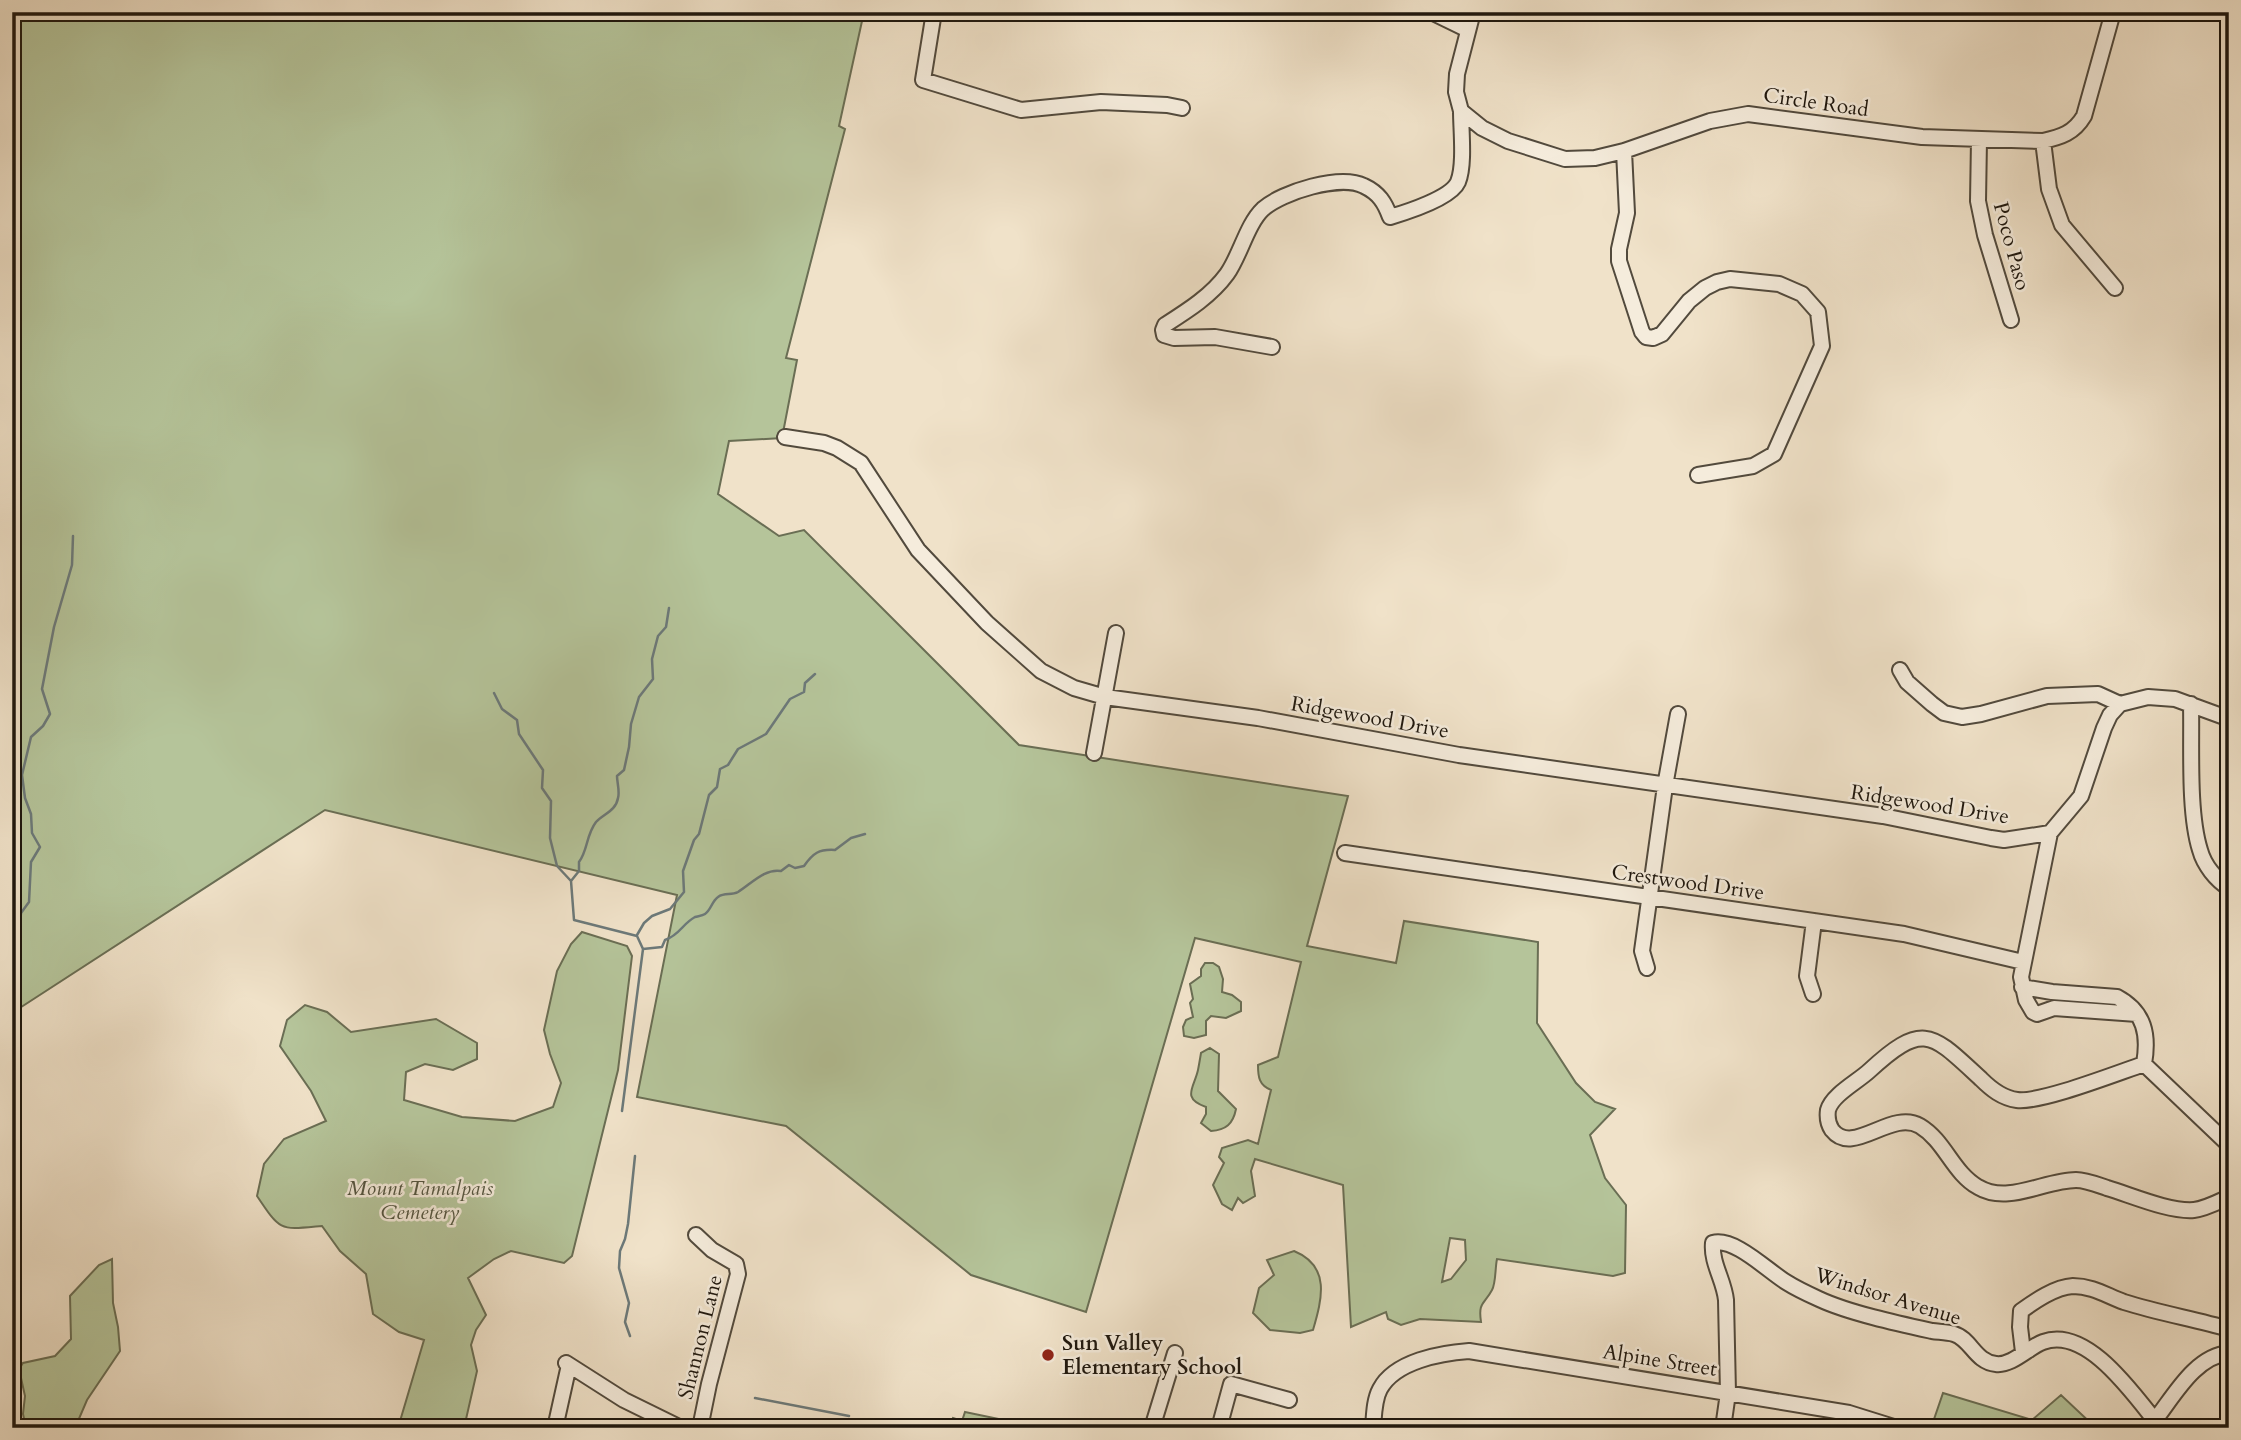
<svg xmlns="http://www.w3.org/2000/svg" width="2241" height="1440" font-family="Cardo,serif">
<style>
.green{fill:#b5c49a;stroke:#6a6e54;stroke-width:2;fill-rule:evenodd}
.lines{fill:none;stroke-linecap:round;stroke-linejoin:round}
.stream{stroke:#6c7979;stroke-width:2.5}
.minor-casing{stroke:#524a3d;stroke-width:18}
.minor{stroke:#f5ecdc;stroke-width:14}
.poi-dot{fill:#8f2418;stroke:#f5ecdc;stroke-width:2.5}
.labels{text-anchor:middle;stroke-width:5;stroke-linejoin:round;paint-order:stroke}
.street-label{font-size:21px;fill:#1e170e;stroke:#f5ecdc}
.park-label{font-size:21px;font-style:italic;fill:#53543f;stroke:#f5ecdc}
.poi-label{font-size:21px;font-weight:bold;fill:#1e170e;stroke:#f5ecdc;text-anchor:start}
</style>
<rect width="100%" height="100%" fill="#f0e2c9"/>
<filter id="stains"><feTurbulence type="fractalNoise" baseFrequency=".00286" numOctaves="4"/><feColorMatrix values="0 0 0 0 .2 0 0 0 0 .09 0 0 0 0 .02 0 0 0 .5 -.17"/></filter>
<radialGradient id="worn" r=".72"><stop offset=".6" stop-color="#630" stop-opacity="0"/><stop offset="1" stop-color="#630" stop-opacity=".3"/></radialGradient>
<path class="green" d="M12,12H864L839,126L845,129L786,358L797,360L782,438L729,441L718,494L779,536L804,530L1019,745L1348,796L1307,946L1396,963L1404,921L1538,942L1537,1023L1576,1083L1595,1102L1615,1109L1590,1135L1605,1178L1626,1205L1625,1273L1613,1276L1497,1259C1495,1268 1496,1283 1492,1290C1484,1305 1478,1302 1481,1322L1420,1319L1401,1325L1388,1319L1386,1312L1351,1327L1343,1185L1255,1159L1251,1171L1255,1196L1243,1203L1238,1198L1232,1210L1222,1204L1213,1185L1224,1163L1219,1157L1222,1148L1248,1140L1258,1144L1271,1090C1259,1085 1258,1077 1258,1065L1278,1057L1301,962L1195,938L1086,1312L971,1275L786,1126L637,1097L677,895L325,810L12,1013ZM1450,1238L1465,1240L1466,1260L1451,1279L1442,1282Z
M582,932L627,946L632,956L618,1070L572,1256L564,1263L511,1251L494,1259L468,1278L486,1315L476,1330L471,1345L477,1371L464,1428H398L424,1340L399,1332L373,1314L366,1274L340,1251L322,1226C280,1230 281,1232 257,1196L264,1164L284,1139L326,1121L311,1091L280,1046L287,1020L305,1005L327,1012L351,1032L436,1019L477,1043V1059L453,1070L425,1064L406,1072L404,1100L462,1117L515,1121L553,1107L561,1083L550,1054L544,1030L557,971L571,944Z
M1205,963H1213L1219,967L1223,979L1222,992L1232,995L1241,1002V1011L1226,1018L1211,1016L1206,1021V1035L1194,1038L1184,1036L1183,1027L1186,1020L1193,1017L1190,1003L1193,999L1190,984L1201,976V969Z
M1210,1048L1219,1054L1218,1091L1236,1109C1233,1124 1226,1130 1211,1131L1201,1123L1206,1114V1107C1181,1098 1194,1088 1198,1070C1199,1065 1200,1059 1201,1053Z
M1294,1251C1331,1266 1322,1299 1313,1330L1300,1333L1270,1330L1253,1313L1259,1288L1274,1275L1267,1260Z
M112,1259L113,1303L118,1327L120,1351L87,1400L75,1428H26L23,1414L25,1396L19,1369L23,1363L55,1356L71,1339L70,1296L99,1265Z
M1943,1393L2032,1420L2061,1395L2096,1428H1931Z
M965,1412L1033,1426L1034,1428H949L953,1418L962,1421Z"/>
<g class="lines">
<path class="stream" d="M494,693L502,709L517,720L519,734L543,770L542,788L551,801L550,838L557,866L571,881L574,920L637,936L643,949L622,1111
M571,881L579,871V862C588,850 586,835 596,822C603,814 616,811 618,798C620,792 617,782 617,776L624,770L629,747L631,724L639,697L653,679L652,659L658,636L666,627L669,608
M637,935L644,923L652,916L670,909L684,892L683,871L694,840L699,834L709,795L717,787L720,769L728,765L738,749L766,734L790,699L804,692L805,683L815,674
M643,949L662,947L665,940C680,935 682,924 695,917C698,916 702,916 705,914C711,910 712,901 718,897C725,892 731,896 738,892C751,884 765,868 781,871L789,865L795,868L804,866C813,853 819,849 835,850L851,838L865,834
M12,994L21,913L29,902L31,862L40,847L32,833L31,814L25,798L22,775L31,737L43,726L50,714L42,689L54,627L72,565L73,536
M630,1336L625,1322L629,1303L619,1268L620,1251L625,1239L628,1224L635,1156
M755,1398L849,1416"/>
<g class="minor-casing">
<path id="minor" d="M934,12L923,80L1021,110L1101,102L1167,105L1182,108
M1431,12L1468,30
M1473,12L1457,74L1456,92L1461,111L1482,128L1508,141L1565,159L1595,158L1624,151L1710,121L1748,114L1922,137L2043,141C2061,137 2074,133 2084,116L2113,12
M1979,140L1978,201L1985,235L2011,320
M2043,141L2049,189L2062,225L2115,288
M1624,151L1627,213L1619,249V261L1642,332L1646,337L1653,338L1662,334L1689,301L1705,288L1717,282L1730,279L1779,284L1802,294L1818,312L1822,346L1774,454L1753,466L1698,475
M1272,347L1215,337L1174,338L1164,335L1163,330L1165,325C1187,311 1211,296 1227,274C1240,256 1247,224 1263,209C1282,192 1340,174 1364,186C1379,193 1385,203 1390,217C1407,212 1451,198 1458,182C1465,165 1461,130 1461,111
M785,437L824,443L837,448L861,463L918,550L987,623L1041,671L1074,688L1105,697L1258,718L1459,755L1883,816L1991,838L2004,840L2050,833
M1900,670L1907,682L1932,704L1944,713L1962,717L1981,714L2047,696L2098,694L2120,704L2148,697L2175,699L2227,718
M2120,704L2110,715L2104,728L2081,796L2050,833L2021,977L2026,1000L2033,1012L2037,1014L2054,1008L2137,1014
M2191,704C2192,745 2188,812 2200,850C2204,865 2216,880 2229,888
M1094,753L1116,633
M1345,853L1904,934L2023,962
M1647,968L1642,951L1665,786L1678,714
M2022,987L2052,992L2117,997C2145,1012 2149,1035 2144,1064
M1813,994L1807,976L1814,921
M2229,1145L2144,1064C2117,1073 2041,1103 2017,1100C2002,1098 1991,1089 1981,1079C1932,1034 1924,1020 1869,1071C1857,1082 1832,1095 1828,1110C1827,1117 1828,1124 1832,1130C1853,1157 1891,1109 1920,1126C1945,1141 1953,1173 1978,1187C2008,1205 2045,1180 2076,1180C2086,1180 2098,1185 2107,1188C2131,1195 2169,1212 2194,1210C2205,1209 2218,1202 2229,1197
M696,1235L712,1250L736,1264L738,1274L709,1384L700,1428
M2023,1352L2020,1327L2021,1311C2035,1301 2055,1287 2073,1286C2093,1286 2107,1296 2124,1302C2159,1313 2194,1319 2229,1329
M566,1363L624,1400L681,1428
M2155,1420C2174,1396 2195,1356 2229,1353
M555,1428L569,1365
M1152,1428L1175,1353
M1219,1428L1231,1384L1289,1400
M1373,1428C1374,1416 1374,1400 1380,1389C1395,1361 1441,1353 1469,1351L1849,1413L1897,1428
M1723,1428L1728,1393L1726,1300C1724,1280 1711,1263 1713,1243C1734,1237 1768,1271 1786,1282C1797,1289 1808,1294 1819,1299C1849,1313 1900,1324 1932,1331C1939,1332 1947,1332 1954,1334C1971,1339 1975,1362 1996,1364C2012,1366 2029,1347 2043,1342C2088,1325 2136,1398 2161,1428
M2223,1428L2229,1427"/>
</g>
<use href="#minor" class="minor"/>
</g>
<circle class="poi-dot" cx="1048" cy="1355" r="7"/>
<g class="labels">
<g class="street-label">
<text transform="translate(1816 102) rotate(8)" y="7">Circle Road</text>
<text transform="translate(2012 246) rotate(75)" y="7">Poco Paso</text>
<text transform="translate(1370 717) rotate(10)" y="7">Ridgewood Drive</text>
<text transform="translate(1930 804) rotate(9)" y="7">Ridgewood Drive</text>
<text transform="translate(1688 882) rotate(8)" y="7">Crestwood Drive</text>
<text transform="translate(1888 1296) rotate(17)" y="7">Windsor Avenue</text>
<text transform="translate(700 1337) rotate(-76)" y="7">Shannon Lane</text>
<text transform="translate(1660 1360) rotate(9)" y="7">Alpine Street</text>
</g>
<g class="park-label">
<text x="420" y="1195">Mount Tamalpais<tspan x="420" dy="24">Cemetery</tspan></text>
</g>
<g class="poi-label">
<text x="1062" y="1350">Sun Valley<tspan x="1062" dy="24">Elementary School</tspan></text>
</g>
</g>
<rect width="2241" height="1440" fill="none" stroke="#f0e2c9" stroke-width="42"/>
<rect x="14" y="14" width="2213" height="1412" fill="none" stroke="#1e170e" stroke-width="3.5"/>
<rect x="21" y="21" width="2199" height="1398" fill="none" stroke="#1e170e" stroke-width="2"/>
<rect width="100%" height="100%" filter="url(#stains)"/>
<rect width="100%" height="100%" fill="url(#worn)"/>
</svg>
